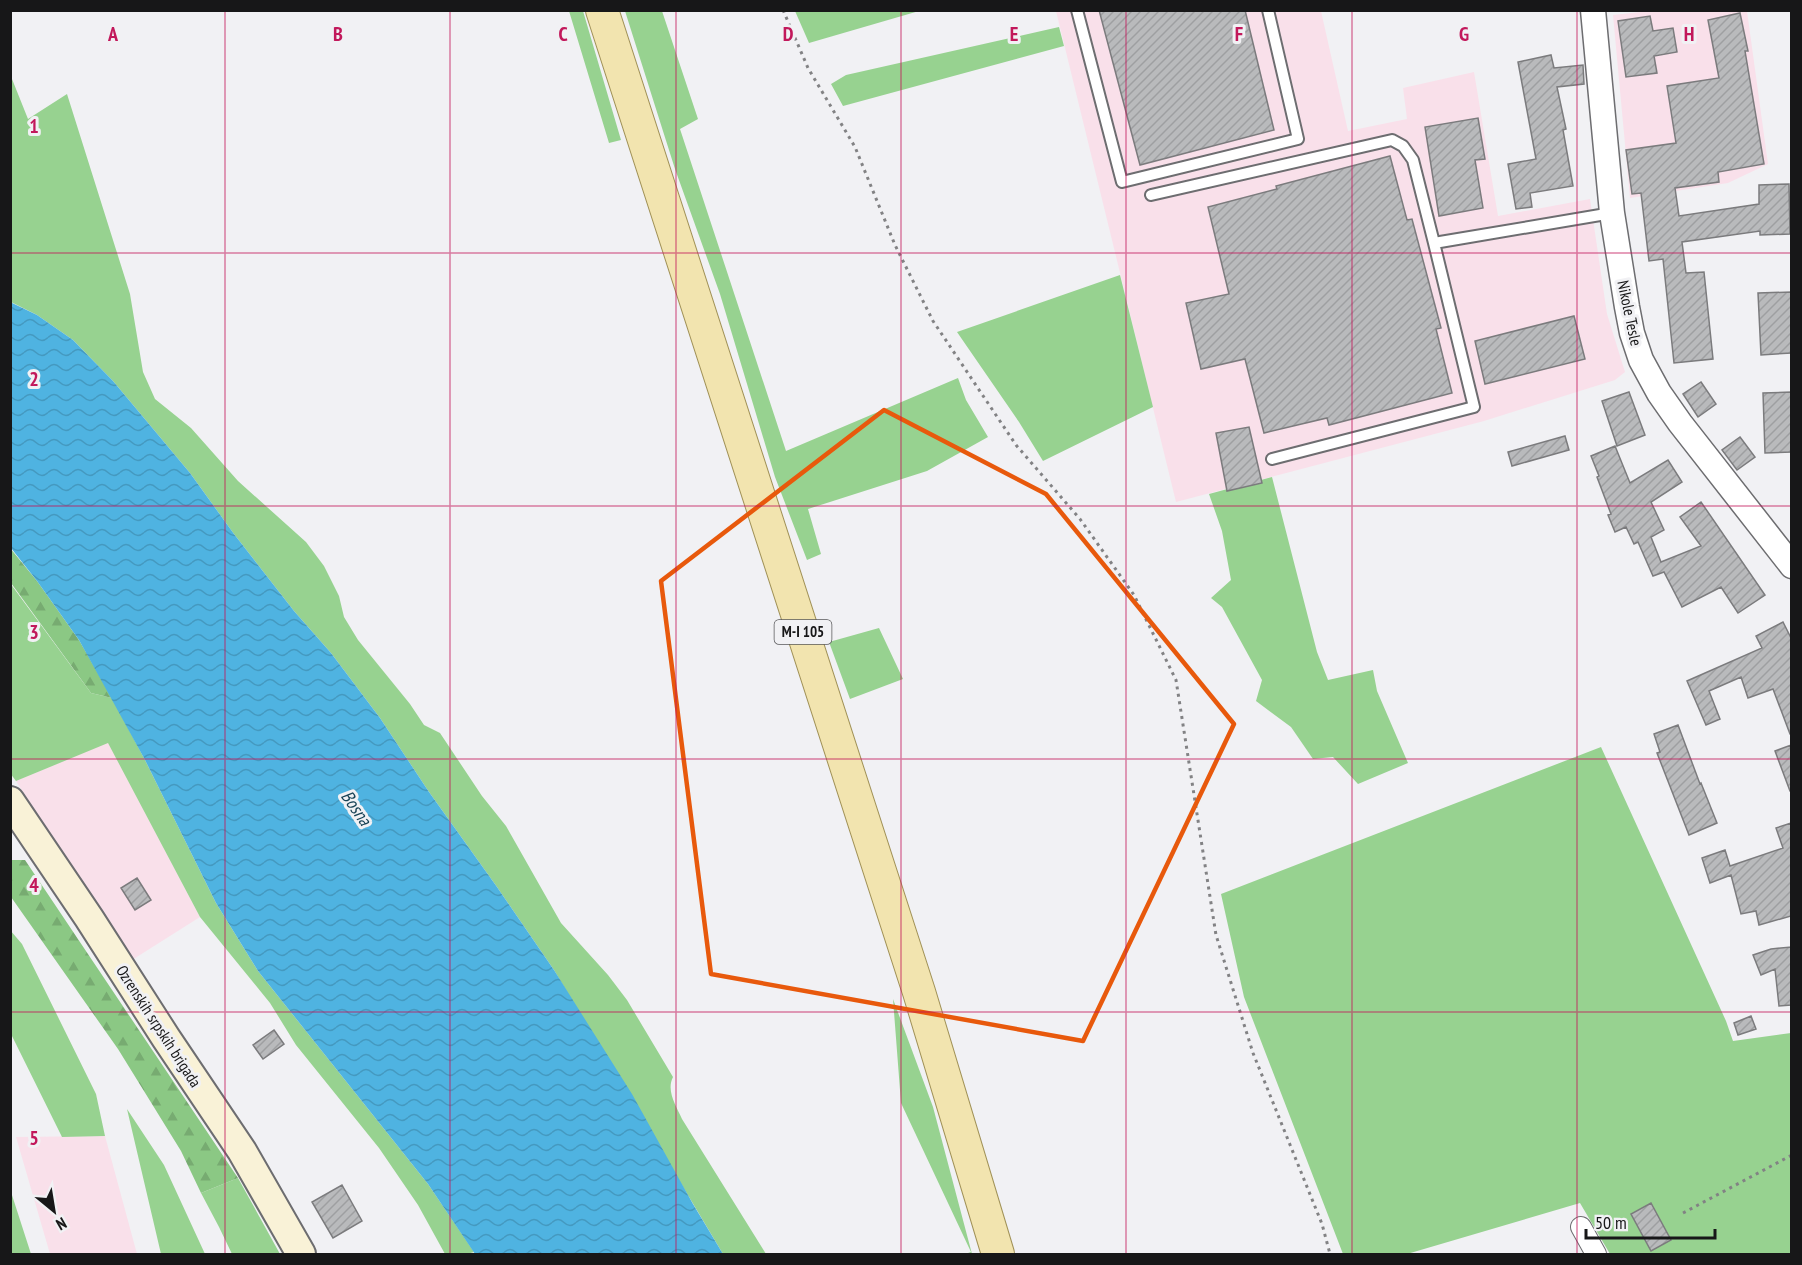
<svg xmlns="http://www.w3.org/2000/svg" width="1802" height="1265" font-family="'PT Sans Narrow',sans-serif">
<style>
.industrial{fill:#f9e0ea}
.green{fill:#97d290}
.forest{fill:url(#forest-firs)}
.water{fill:url(#water-waves)}
.building{fill:url(#building-hatch);stroke:#7b7b7d;stroke-width:1.5}
.lines{fill:none;stroke-linecap:round;stroke-linejoin:round}
.service-casing{stroke:#6d6d70;stroke-width:14}
.minor-casing{stroke:#6d6d70;stroke-width:22}
.tertiary-casing{stroke:#6d6d70;stroke-width:27}
.secondary-casing{stroke:#6d6d70;stroke-width:32}
.primary-casing{stroke:#a09157;stroke-width:34}
.path{stroke:#828284;stroke-width:3;stroke-dasharray:3 4.5;stroke-linecap:butt}
.service{stroke:#fff;stroke-width:10}
.minor{stroke:#fff;stroke-width:20}
.tertiary{stroke:#fff;stroke-width:24}
.secondary{stroke:#f9f2d7;stroke-width:28}
.primary{stroke:#f2e4af;stroke-width:32}
.marked{fill:none;stroke:#e8590c;stroke-width:4.5;stroke-linejoin:round}
.grid{fill:none;stroke:#c2185b;stroke-width:1.5;stroke-opacity:0.55}
.labels{text-anchor:middle;stroke-width:6;stroke-linejoin:round;paint-order:stroke}
.shield{fill:#f1f1f4;stroke:#58585a;stroke-width:1.5}
.shield-label{font-size:15px;font-weight:bold;fill:#171718}
.street-label{font-size:16px;fill:#171718;stroke:#f1f1f4}
.water-label{font-size:18px;font-style:italic;fill:#184356;stroke:#f1f1f4}
.grid-label{font-size:20px;text-anchor:middle;font-weight:bold;fill:#c2185b;stroke:#f1f1f4;stroke-width:6;stroke-linejoin:round;paint-order:stroke}
</style>
<defs>
<pattern id="forest-firs" width="22" height="20" patternUnits="userSpaceOnUse" patternTransform="scale(1.5)"><rect width="22" height="20" fill="#8bc884"/><path d="M5 1l3.5 6h-7zM16 11l3.5 6h-7z" fill="#77ab71"/></pattern>
<pattern id="water-waves" width="16" height="10" patternUnits="userSpaceOnUse" patternTransform="scale(1.5)"><rect width="16" height="10" fill="#4fb3e1"/><path d="M0 5q4-4 8 0t8 0" fill="none" stroke="#4499c0"/></pattern>
<pattern id="building-hatch" width="6" height="6" patternUnits="userSpaceOnUse" patternTransform="scale(1.5)"><rect width="6" height="6" fill="#b9babc"/><path d="M-1 1l2-2M0 6l6-6M5 7l2-2" fill="none" stroke="#9e9fa1"/></pattern>
</defs>
<rect width="100%" height="100%" fill="#f1f1f4"/>
<path class="industrial" d="M1659,10L1747,11L1768,164L1728,183L1630,198L1613,15Z
M1056,11H1321L1348,131L1407,119L1403,88L1474,72L1498,216L1590,199L1607,314L1625,372L1615,380L1484,421L1176,502Z
M108,742L200,917L132,960L16,781Z
M105,1136L137,1254H50L16,1137Z"/>
<path class="green" d="M569,11H583L621,140L609,143Z
M625,11H662L698,119L680,129L786,451L958,378L966,400L988,437L927,471L808,509L821,554L807,560L775,477L720,294L675,169Z
M795,11H919L809,43Z
M1059,27L1064,46L843,106L831,84L846,75Z
M10,74L28,119L67,94L130,294L143,372L155,399L191,428L238,481L306,542L324,566L339,596L344,617L358,640L410,704L424,725L440,733L482,796L506,826L561,923L608,975L627,1000L673,1077C666,1091 676,1105 682,1119L766,1254H723L554,970L497,887L429,792L380,718L331,653L294,611L234,534L190,473L113,381L73,340L37,315L11,302Z
M1120,275L1153,407L1043,461L1019,422L957,332Z
M1272,477L1317,652L1328,680L1373,670L1377,691L1408,763L1358,784L1333,757L1313,759L1291,727L1256,701L1262,680L1222,607L1211,598L1231,580L1222,531L1209,494Z
M10,583L91,693L112,698L145,760L216,903L258,971L428,1184L474,1252L467,1254H445L418,1205L379,1148L296,1045L270,1003L200,917L108,743L16,781L10,773Z
M879,628L903,679L850,699L829,642Z
M1601,747L1726,1021L1733,1041L1791,1033V1254H1610L1580,1203L1407,1254H1343L1244,997L1221,894Z
M10,930L22,944L96,1094L105,1136L62,1137L11,1034Z
M893,999L933,1107L972,1254H965L971,1252L901,1103Z
M127,1109L164,1165L205,1254H161Z
M238,1178L280,1254H232L219,1227L201,1193Z
M11,1192L31,1254H11Z"/>
<path class="forest" d="M10,548L37,581L79,640L112,698L91,693L11,583Z
M11,860H25L238,1178L201,1193L181,1151L118,1049L11,897Z"/>
<path class="water" d="M10,302L37,315L73,340L113,381L190,473L234,534L294,611L331,653L380,718L429,792L497,887L554,970L632,1094L693,1204L723,1254H475L428,1184L258,971L216,903L145,760L79,640L37,581L11,548Z"/>
<path class="building" d="M1099,10H1245L1274,130L1140,165Z
M1740,13L1748,51H1745L1764,164L1718,172L1719,182L1675,188L1679,216L1759,204V185L1789,184L1790,234L1760,235V231L1682,242L1686,273L1704,272L1713,359L1674,363L1663,259L1649,261L1641,193L1632,194L1626,150L1676,143L1667,86L1719,78L1708,20Z
M1650,16L1653,31L1673,28L1677,52L1654,56L1657,73L1626,77L1618,21Z
M1551,55L1554,68L1583,65L1584,84L1557,87L1566,129L1563,130L1573,186L1530,193L1532,207L1516,209L1508,164L1536,159L1518,62Z
M1478,118L1485,159L1475,160L1483,208L1439,216L1425,127Z
M1390,156L1407,220L1412,219L1441,328L1436,329L1452,393L1329,425L1327,418L1264,433L1245,359L1201,369L1186,303L1229,294L1208,207L1277,189L1276,186Z
M1791,292V353L1761,355L1758,293Z
M1574,316L1585,359L1485,384L1475,341Z
M1701,382L1716,404L1698,417L1683,394Z
M1629,392L1645,435L1617,446L1602,401Z
M1791,392V452L1765,453L1763,393Z
M1249,427L1262,483L1227,491L1216,433Z
M1565,436L1569,450L1512,466L1508,452Z
M1740,437L1755,457L1737,470L1722,450Z
M1615,446L1630,483L1668,460L1682,482L1651,502L1664,530L1651,537L1661,562L1701,546L1680,517L1701,502L1765,595L1738,613L1721,587L1682,607L1664,572L1653,576L1638,542L1634,544L1626,527L1615,532L1608,515L1611,514L1597,477L1599,476L1591,456Z
M1783,622L1791,638V734H1790L1773,689L1748,698L1741,677L1709,691L1720,719L1706,725L1687,681L1762,648L1756,636Z
M1678,725L1700,784L1701,783L1717,823L1689,835L1657,753L1660,752L1654,734Z
M1791,745V791H1790L1775,751Z
M1791,823V916L1759,925L1756,911L1741,914L1731,875L1710,883L1702,858L1725,850L1730,866L1783,848L1776,828Z
M137,878L151,900L135,910L121,888Z
M1791,947V1005L1779,1006L1775,969L1761,975L1753,955L1771,949Z
M1751,1016L1756,1029L1738,1035L1734,1023Z
M274,1030L284,1044L263,1059L253,1045Z
M342,1185L362,1221L333,1238L312,1202Z
M1651,1203L1671,1240L1651,1251L1631,1214Z"/>
<g class="lines">
<g class="service-casing">
<path id="service" d="M1077,10L1122,182L1298,139L1268,10
M1151,195L1392,140L1403,146L1413,160L1434,243L1612,213
M1272,459L1474,407L1434,243"/>
</g>
<g class="minor-casing">
<path id="minor" d="M1581,1227L1596,1254"/>
</g>
<g class="tertiary-casing">
<path id="tertiary" d="M1593,10L1612,213L1627,307L1632,333L1641,360L1659,393L1680,423L1792,566"/>
</g>
<g class="secondary-casing">
<path id="secondary" d="M10,801L89,918L166,1038L242,1151L301,1254"/>
</g>
<g class="primary-casing">
<path id="primary" d="M602,10L919,992L998,1254"/>
</g>
<path class="path" d="M783,10L808,68L855,147L895,245L933,321L1016,445L1080,519L1134,595L1176,680L1216,935L1253,1053L1322,1224L1330,1254
M1683,1213L1792,1155"/>
<use href="#service" class="service"/>
<use href="#minor" class="minor"/>
<use href="#tertiary" class="tertiary"/>
<use href="#secondary" class="secondary"/>
<use href="#primary" class="primary"/>
</g>
<path class="marked" d="M884,410L1046,494L1234,724L1083,1041L711,974L661,581Z"/>
<path class="grid" d="M225,10V1254M450,10V1254M676,10V1254M901,10V1254M1126,10V1254M1352,10V1254M1577,10V1254M10,253H1792M10,506H1792M10,759H1792M10,1012H1792"/>
<g class="labels">
<rect class="shield" x="774.5" y="620" width="57" height="24" rx="4.5"/>
<g class="shield-label">
<text x="803" y="637">M-I 105</text>
</g>
<g class="street-label">
<text transform="translate(1630 313) rotate(78)" y="6">Nikole Tesle</text>
<text transform="translate(159 1026) rotate(57)" y="6">Ozrenskih srpskih brigada</text>
</g>
<g class="water-label">
<text transform="translate(356 808) rotate(55)" y="6">Bosna</text>
</g>
</g>
<g class="grid-label">
<text x="113" y="41">A</text>
<text x="338" y="41">B</text>
<text x="563" y="41">C</text>
<text x="788" y="41">D</text>
<text x="1014" y="41">E</text>
<text x="1239" y="41">F</text>
<text x="1464" y="41">G</text>
<text x="1689" y="41">H</text>
<text x="34" y="133">1</text>
<text x="34" y="386">2</text>
<text x="34" y="639">3</text>
<text x="34" y="892">4</text>
<text x="34" y="1145">5</text>
</g>
<rect width="1802" height="1265" fill="none" stroke="#171718" stroke-width="24"/>
<g transform="translate(54 1211) rotate(150)" stroke="#f1f1f4" stroke-width="4.5" paint-order="stroke">
<path d="M0-4.5L10 22L0 15L-10 22Z" fill="#171718"/>
<text y="-9" font-size="16" font-weight="bold" text-anchor="middle" fill="#171718">N</text>
</g>
<path d="M1586 1229v9h129v-9" fill="none" stroke="#171718" stroke-width="3"/>
<text x="1595" y="1229" font-size="18" fill="#171718" stroke="#f1f1f4" stroke-width="4.5" paint-order="stroke">50 m</text>
</svg>
